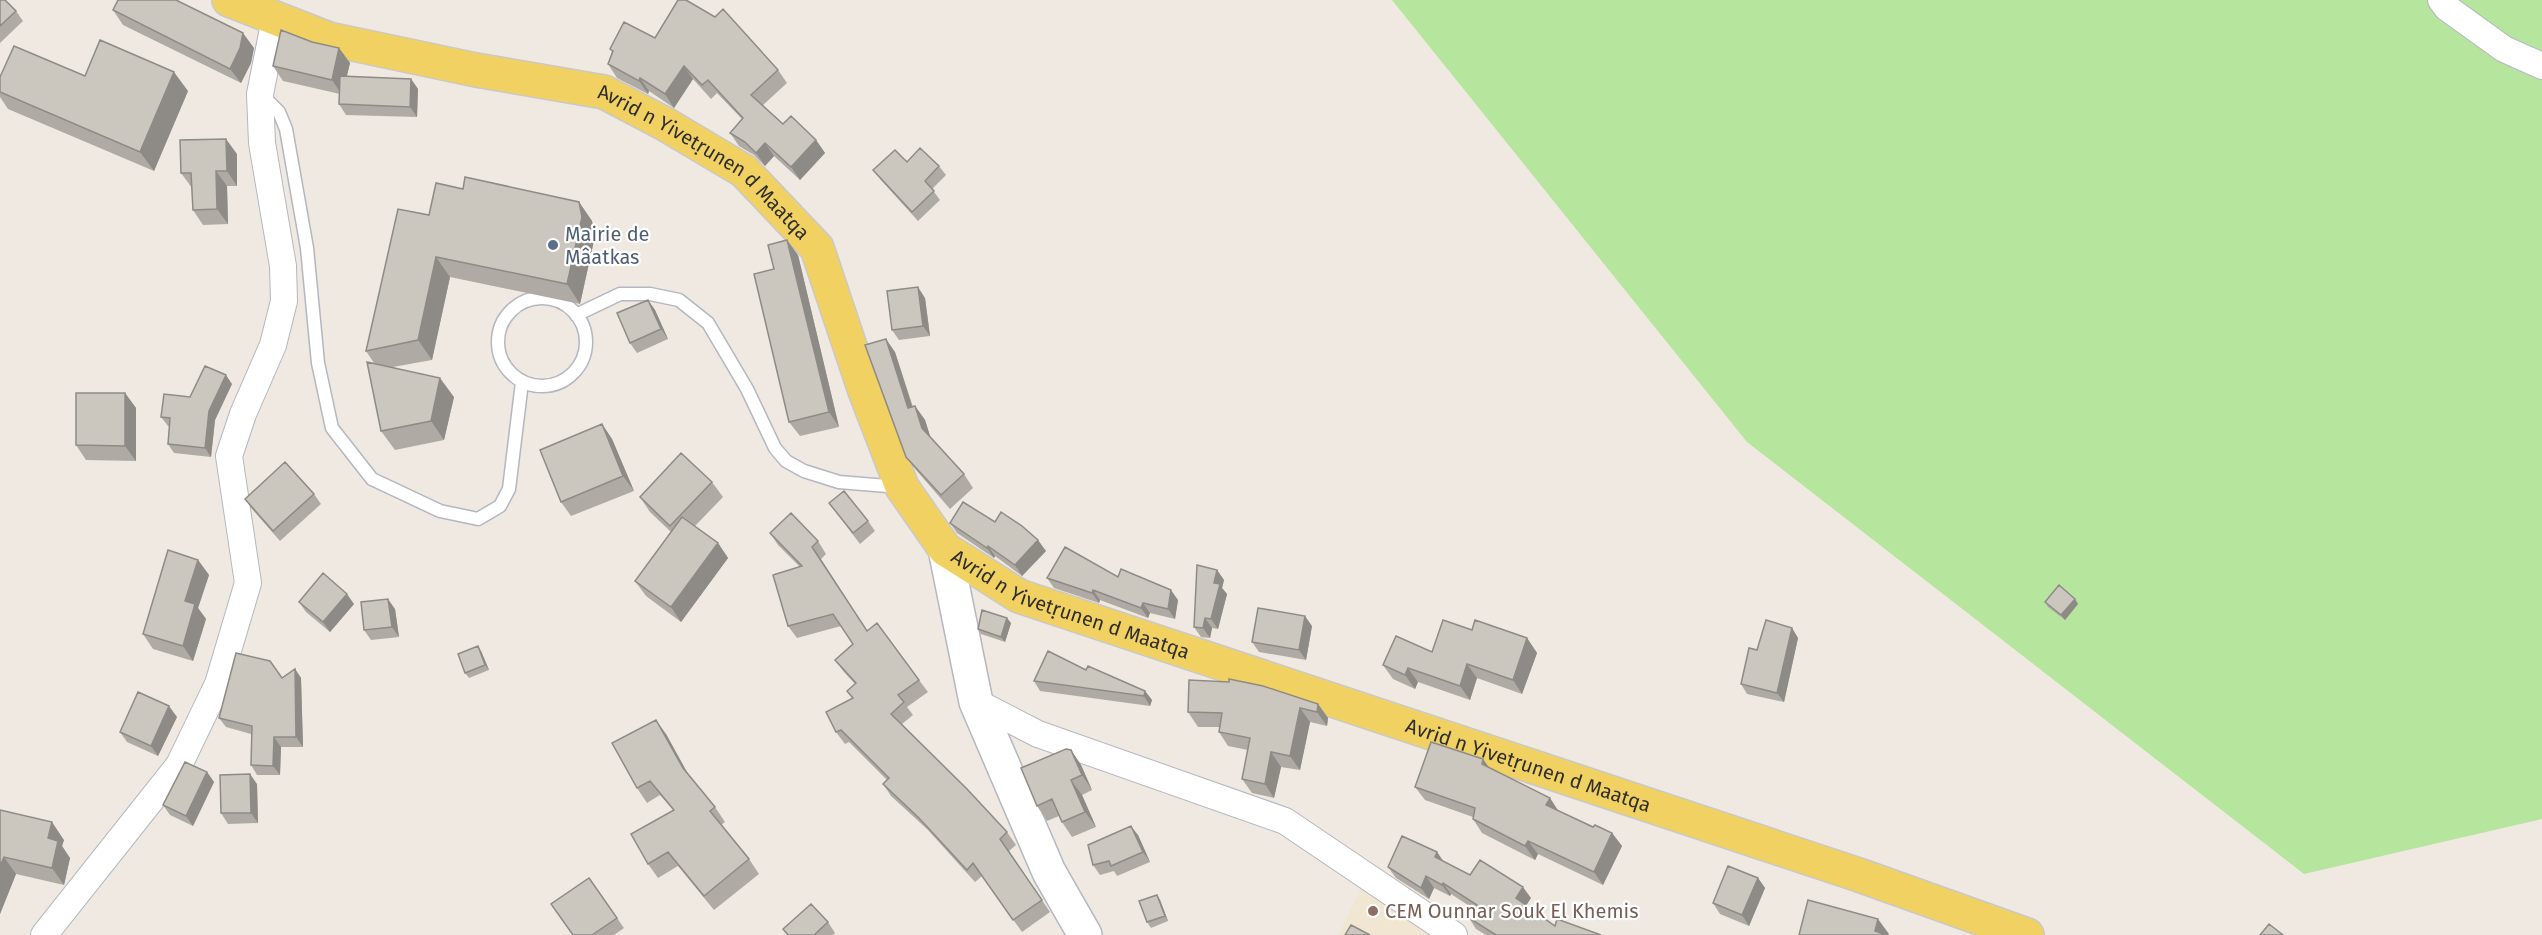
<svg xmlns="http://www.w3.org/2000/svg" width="2542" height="935" font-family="'Fira Sans',sans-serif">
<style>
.education{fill:#f0e6d1}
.green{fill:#b6e59e}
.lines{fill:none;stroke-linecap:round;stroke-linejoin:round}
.lane-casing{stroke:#b4b7c1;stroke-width:15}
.street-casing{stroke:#b4b7c1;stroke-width:28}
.secondary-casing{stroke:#b4b7c1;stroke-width:36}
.primary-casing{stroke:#c9c9c9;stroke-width:36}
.lane{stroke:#fff;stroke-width:12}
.street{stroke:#fff;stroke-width:26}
.secondary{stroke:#fff;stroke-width:33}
.primary{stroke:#f2d163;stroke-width:33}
.wall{fill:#afaba4}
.shaded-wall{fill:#8e8b86}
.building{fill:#cbc7bf;stroke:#8e8b86;stroke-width:1.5}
.service-dot{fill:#5c6f8a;stroke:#fff;stroke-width:2}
.education-dot{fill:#8d6e63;stroke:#fff;stroke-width:2}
.labels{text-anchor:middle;stroke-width:4.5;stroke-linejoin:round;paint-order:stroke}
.street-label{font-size:20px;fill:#2e2e2e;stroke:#fff}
.service-label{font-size:20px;fill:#4e5e75;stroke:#fff;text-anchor:start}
.education-label{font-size:20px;fill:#785e54;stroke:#fff;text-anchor:start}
</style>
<rect width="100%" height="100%" fill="#efe9e1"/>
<path class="education" d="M1361,888L1430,935H1339Z"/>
<path class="green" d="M1392,0H2542V819L2304,874L1747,442Z"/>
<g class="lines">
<g class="lane-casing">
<path id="lane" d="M263,96L279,112L286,129L307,248L318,363L332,428L372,479L440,511L478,519L500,506L509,489L522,382
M498 342a44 44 0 1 1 88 0a44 44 0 1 1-88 0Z
M576,315L620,294H650L679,300L708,323L747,389L775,448L786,461L804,471L839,482L899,487"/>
</g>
<g class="street-casing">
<path id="street" d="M2441,0L2447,8L2504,49L2542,66
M976,702L1038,734L1285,821L1454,935
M44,935L179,765L218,684L248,583L229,456L243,414L273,345L284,301L283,266L262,143L260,94L275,19"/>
</g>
<g class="secondary-casing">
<path id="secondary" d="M945,549L976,702L1049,872L1085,935"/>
</g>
<g class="primary-casing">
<g id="primary">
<path id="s1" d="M229,0L329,39L476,70L604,92L665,124L744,171L817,248L865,391L902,487L945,549L1019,596L1859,875L2027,935"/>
</g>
</g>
<use href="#lane" class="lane"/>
<use href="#street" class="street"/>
<use href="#secondary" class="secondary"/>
<use href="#primary" class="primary"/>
</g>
<path class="wall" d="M0,0L16,11L23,21L0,43Z
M113,10L254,48L251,63L241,83L123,25Z
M655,38L778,70L787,83L763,105L783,124L816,140L825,153L800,180L774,156L765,166L754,155L739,146L730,133L742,119L717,93L711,99L693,79L674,108L649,91L648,94L617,78L608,64L612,52L610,49Z
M312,42L339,48L350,63L347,76L411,79L418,89L417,117L346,115L339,104L340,94L283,81L273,66Z
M85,76L188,91L154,171L8,109L0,97V77Z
M237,154V186H227L228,224L203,225L193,210L192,188L181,173Z
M907,162L939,166L946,175L932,189L940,200L918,221L880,179L873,170Z
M463,189L579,202L592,221L595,236L580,304L450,277L432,360L393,367L454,397L444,440L395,450L381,431L374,363L366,351L429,215Z
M798,255L839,427L800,436L789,422L774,269Z
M925,298L930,336L899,340L892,330Z
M648,300L655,310L668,339L637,353L630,343Z
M895,352L913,407L915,406L925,420L930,437L964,474L973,488L950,509L916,470L906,457Z
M232,384L215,420L211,457L174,453L168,444L170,426H168L161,417L190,397Z
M125,393L136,408V461L86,460L76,445Z
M602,424L612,439L634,491L571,516L561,502Z
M712,482L723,497L695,526L718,543L728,558L681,622L646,596L635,581L671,532L650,512L640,497Z
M314,494L321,504L280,541L252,509L245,499Z
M829,503L868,521L875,531L860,544Z
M995,522L1046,551L1022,576L995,556L994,558L957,533L950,523Z
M770,533L818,541L826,554L821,559L867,631L919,680L928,692L907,707L913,715L902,724L1007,832L1016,845L1009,851L1050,912L1022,932L982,876L975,882L928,830L891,796L883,784L887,780L849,742L845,744L836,732L852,698L847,691L855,684L844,672L835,660L853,644L841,626L797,638L788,626L800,567L778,545Z
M198,560L209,575L198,608L206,619L193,661L153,649L143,634Z
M1217,570L1224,580L1222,588L1227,594L1218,629L1212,628L1210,638L1201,637L1194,627Z
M1118,577L1178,600L1175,619L1150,613L1148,618L1100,600L1099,603L1054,588L1047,578Z
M2075,599L2078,604L2065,620L2048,607L2045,602Z
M299,602L354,604L330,632L306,612Z
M395,609L399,637L371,640L364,630Z
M1011,623L1005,642L981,634L978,629Z
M1312,626L1306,660L1259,652L1252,642Z
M1792,628L1798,638L1784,702L1747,694L1741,684L1757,650Z
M1527,638L1537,653L1522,694L1477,678L1470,700L1418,682L1415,689L1393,679L1383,665L1432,652Z
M481,651L489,670L469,678L465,673Z
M295,669L301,678L303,747H281L280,775H257L251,765V734L226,727L219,718Z
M1086,670L1145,691L1152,700L1150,706L1040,691L1034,681Z
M1318,704L1328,718L1327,726L1310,722L1300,770L1281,767L1274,798L1252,793L1242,779L1248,750L1228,746L1219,732L1220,727H1198L1188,712Z
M177,717L158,756L127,742L120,732Z
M666,734L689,776L715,807L725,822L721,825L749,859L759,874L714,910L678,866L658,878L648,864L673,810L660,795L647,803L637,788Z
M1071,750L1081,765L1092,790L1082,795L1096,827L1072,837L1062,822L1059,816L1047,821L1037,806Z
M1488,767L1550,798L1558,811L1593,827L1612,833L1622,846L1603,885L1538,854L1535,860L1482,833L1473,819V817L1425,800L1415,787Z
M207,772L214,782L193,826L170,815L163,805Z
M257,784L258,823L228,824L221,813Z
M0,810L64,840L62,846L70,858L64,885L16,874L0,914Z
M1138,835L1150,862L1117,876L1114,871L1100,875L1093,865Z
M1437,852L1444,862L1470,875L1531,898L1526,905L1555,926L1601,935H1486L1476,929L1469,918L1474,909L1451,894L1450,896L1434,888L1429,899L1396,878L1388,867Z
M589,878L624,928L614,935H573Z
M1758,878L1765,888L1749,926L1720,914L1713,903Z
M1157,895L1160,900L1168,921L1151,928L1147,922Z
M828,922L835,933L833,935H787L783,929Z"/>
<path class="shaded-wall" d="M243,33L254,48L251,63L241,83L230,69Z
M339,48L350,63L342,95L332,80Z
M684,66L693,79L674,108L665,94Z
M174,72L188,91L154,171L140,152Z
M640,78L649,91L648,94L639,81Z
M411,79L418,89L417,117L410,107Z
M226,139L237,154V186L227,171Z
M816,140L825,153L800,180L791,167Z
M765,143L774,156L765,166L756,153Z
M216,171L227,186L228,224L217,209Z
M579,202L592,221L595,236L580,304L567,284Z
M787,240L798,255L839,427L829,412Z
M436,257L450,277L432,360L418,340Z
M918,287L925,298L930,336L923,326Z
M648,300L655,310L668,339L661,329Z
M886,339L895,352L917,422L908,408Z
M226,375L232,384L215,420L211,457L205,448L209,411Z
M440,378L454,397L444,440L431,421Z
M125,393L136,408V461L125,446Z
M915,406L925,420L932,442L922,428Z
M602,424L612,439L634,491L623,476Z
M1038,540L1046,551L1022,576L1015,565Z
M718,543L728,558L681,622L671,607Z
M988,546L995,556L994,558L987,548Z
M198,560L209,575L198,608L206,619L193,661L183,646L185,601Z
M1217,570L1224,580L1222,588L1227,594L1218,629L1211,619L1214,583Z
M1093,590L1100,600L1099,603L1092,593Z
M1171,590L1178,600L1175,619L1168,609Z
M347,594L354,604L330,632L323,622Z
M388,599L395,609L399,637L392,627Z
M2075,599L2078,604L2065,620L2061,615Z
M1143,603L1150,613L1148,618L1141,608Z
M1305,616L1312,626L1306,660L1299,650Z
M1007,618L1011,623L1005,642L1001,637Z
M1205,618L1212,628L1210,638L1203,628Z
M1792,628L1798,638L1784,702L1777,693Z
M1527,638L1537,653L1522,694L1513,680Z
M478,646L481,651L489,670L485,665Z
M1467,664L1477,678L1470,700L1460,686Z
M1408,668L1418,682L1415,689L1405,675Z
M295,669L301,678L303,747L296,737Z
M1145,691L1152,700L1150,706L1144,696Z
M1318,704L1328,718L1327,726L1317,712Z
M169,706L177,717L158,756L151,746Z
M1300,708L1310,722L1300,770L1290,756Z
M656,720L666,734L693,783L683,768Z
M274,737L281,747L280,775L273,766Z
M1071,750L1081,765L1092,790L1082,775Z
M1271,752L1281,767L1274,798L1265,784Z
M1483,759L1493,773L1482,764Z
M207,772L214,782L193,826L186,816Z
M250,774L257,784L258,823L251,813Z
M1071,780L1082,795L1096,827L1085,812Z
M1550,798L1559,812L1546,805Z
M52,822L64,840L62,846L70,858L64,885L52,868L48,838Z
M1131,826L1138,835L1150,862L1143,852Z
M1612,833L1622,846L1603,885L1594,872Z
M1528,841L1538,854L1535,860L1525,846Z
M1437,852L1445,864L1435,857Z
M4,857L16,874L0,914V866Z
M1426,876L1434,888L1429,899L1421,888Z
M1758,878L1765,888L1749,926L1742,915Z
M1443,883L1451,894L1450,896L1442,885Z
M1523,887L1531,898L1524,909L1516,898Z
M1157,895L1160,900L1168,921L1165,916Z
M1878,919L1889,934L1888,935H1878L1875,931Z"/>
<path class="building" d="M0,0H5L16,11L0,26Z
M118,0H176L243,33L240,48L230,69L113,10Z
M678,0H686L715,17L723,9L778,70L751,95L783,124L791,116L816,140L791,167L765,143L756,153L745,142L730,133L743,118L708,80L702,85L684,66L665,94L640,78L639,81L608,64L613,51L610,49L624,22L655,38Z
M281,30L312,42L339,48L332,80L273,66Z
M100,40L174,72L140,152L0,92V77L14,46L85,76Z
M340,76L411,79L410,107L339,104Z
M226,139L227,171H216L217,209L193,210L191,173H181L180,140Z
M920,148L939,166L925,181L934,191L912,212L873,170L895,150L907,162Z
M465,177L579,202L582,217L567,284L436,257L418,340L366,351L398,209L429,215L436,183L463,189Z
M787,240L829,412L789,422L754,274L774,269L768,245Z
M918,287L923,326L892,330L887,291Z
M648,300L661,329L630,343L617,313Z
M886,339L908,408L915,406L922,428L964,474L941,495L906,457L865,345Z
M367,362L440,378L431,421L381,431Z
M205,366L226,375L209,411L205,448L168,444L170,418L161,417L164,394L190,397Z
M76,393H125V446L76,445Z
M602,424L623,476L561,502L540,450Z
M681,453L712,482L670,526L640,497Z
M285,462L314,494L273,531L245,499Z
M844,491L868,521L853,533L829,503Z
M963,502L995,522L1001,512L1022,526L1038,540L1015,565L988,546L987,548L950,523Z
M791,513L818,541L812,547L867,631L877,623L919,680L898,695L904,702L891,714L967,789L1007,832L1000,839L1042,900L1013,920L973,863L967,870L919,818L883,784L889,778L841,730L836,732L826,712L853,698L847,691L856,683L835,660L853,644L833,614L788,626L773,575L802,566L770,533Z
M682,517L718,543L671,607L635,581Z
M1065,547L1118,577L1121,569L1171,590L1168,609L1143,603L1141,608L1093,590L1092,593L1047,578Z
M168,550L198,560L185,601L195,604L183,646L143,634Z
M1197,565L1217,570L1214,583L1220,584L1211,619L1205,618L1203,628L1194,627Z
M323,573L347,594L323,622L299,602Z
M2059,585L2075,599L2061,615L2045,602Z
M388,599L392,627L364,630L361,602Z
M1258,608L1305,616L1299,650L1252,642Z
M982,610L1007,618L1001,637L978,629Z
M1443,620L1472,630L1475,620L1527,638L1513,680L1467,664L1460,686L1408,668L1405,675L1383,665L1396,636L1432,652Z
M1766,620L1792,628L1777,693L1741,684L1749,648L1757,650Z
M478,646L485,665L465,673L458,654Z
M1048,651L1086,670L1088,666L1145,691L1144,696L1034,681Z
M236,653L270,661L282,678L295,669L296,737H274L273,766L251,765L252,726L219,718Z
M1229,679L1263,686L1318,704L1317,712L1300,708L1290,756L1271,752L1265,784L1242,779L1250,738L1219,732L1222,713L1188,712L1189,680L1229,682Z
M138,692L169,706L151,746L120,732Z
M656,720L683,768L715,807L710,811L749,859L704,896L668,852L648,864L631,834L674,810L650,781L637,788L612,743Z
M1431,742L1483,759L1482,764L1550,798L1546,805L1593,827L1595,825L1612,833L1594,872L1528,841L1525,846L1473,819L1475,808L1415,787Z
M1066,749L1071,750L1082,775L1071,780L1085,812L1062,822L1052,799L1037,806L1021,768Z
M185,762L207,772L186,816L163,805Z
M250,774L251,813H221L220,775Z
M0,810L52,822L48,838L58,841L52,868L4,857L0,866Z
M1131,826L1143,852L1111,866L1109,861L1093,865L1088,845Z
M1402,836L1437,852L1435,857L1470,875L1480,860L1523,887L1516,898L1555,926L1557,919L1601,935H1496L1469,918L1477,905L1443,883L1442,885L1426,876L1421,888L1388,867Z
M1728,866L1758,878L1742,915L1713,903Z
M589,878L617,918L592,935H573L551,904Z
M1157,895L1165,916L1147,922L1139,901Z
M1808,900L1878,919L1875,931L1886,935H1799Z
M811,904L828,922L814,935H788L783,929Z
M2269,924L2283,935H2260Z
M1351,925L1370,935H1345Z"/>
<circle class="service-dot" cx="553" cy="245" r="6"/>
<circle class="education-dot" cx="1373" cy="911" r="6"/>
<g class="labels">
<g class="street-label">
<text dy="7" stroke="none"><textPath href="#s1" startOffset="510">Avrid n Yivetṛunen d Maatqa</textPath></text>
<text dy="7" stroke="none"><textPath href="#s1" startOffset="1122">Avrid n Yivetṛunen d Maatqa</textPath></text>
<text dy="7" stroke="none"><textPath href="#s1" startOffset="1608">Avrid n Yivetṛunen d Maatqa</textPath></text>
</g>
<g class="service-label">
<text x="565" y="241">Mairie de<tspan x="565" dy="23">Mâatkas</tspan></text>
</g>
<g class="education-label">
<text x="1385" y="918">CEM Ounnar Souk El Khemis</text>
</g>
</g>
</svg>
